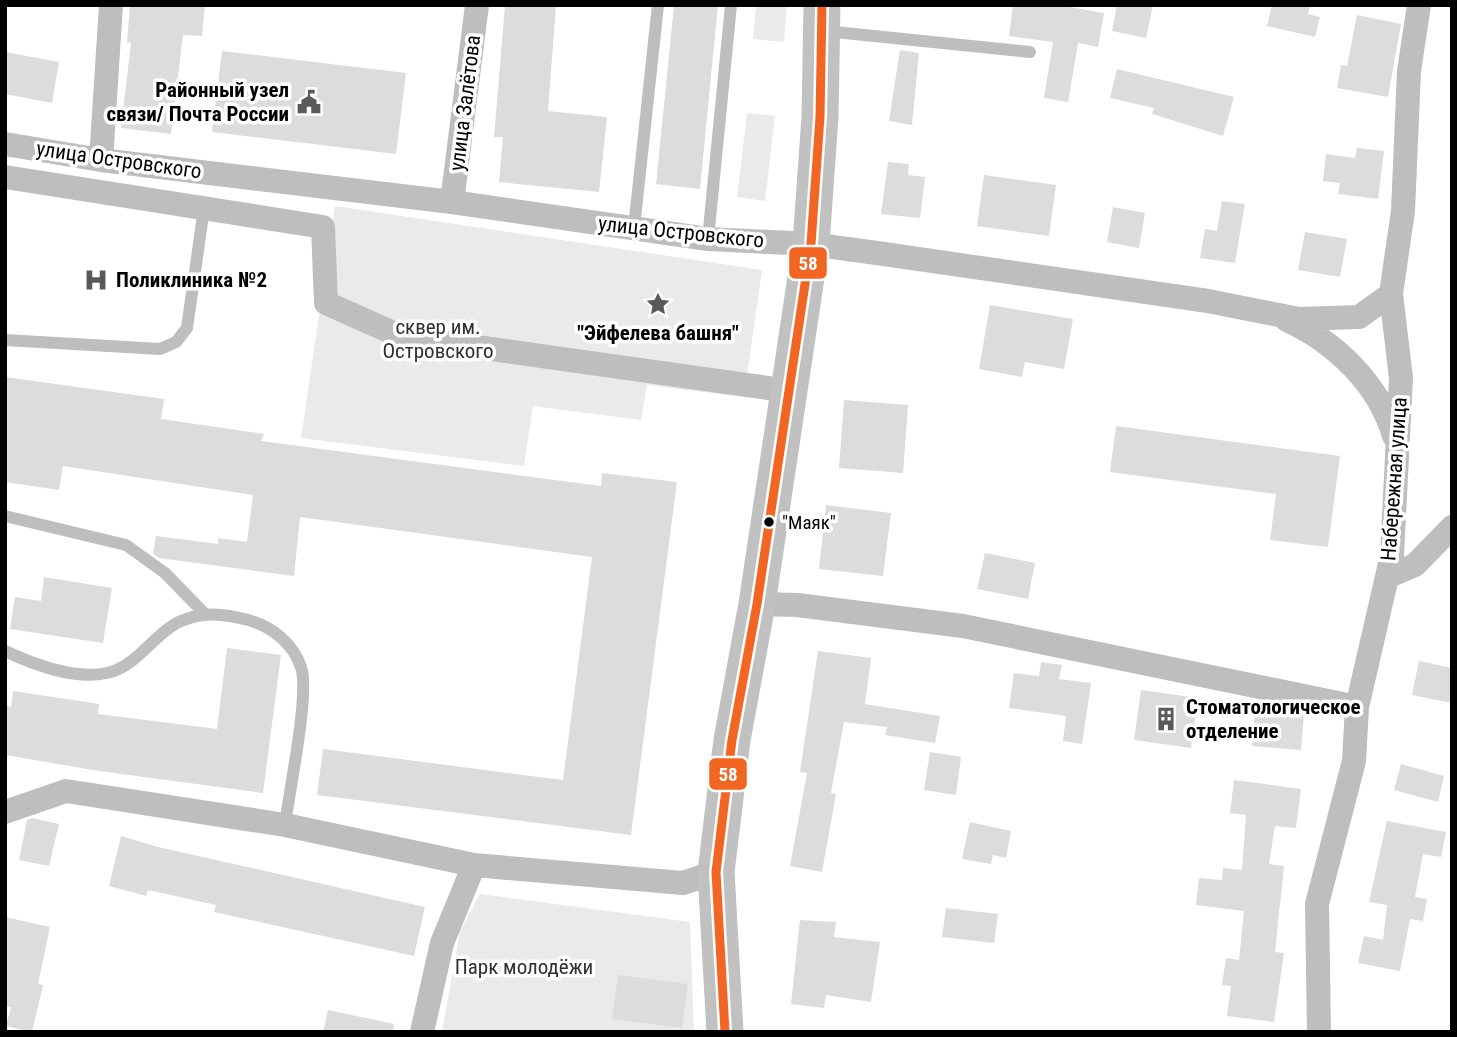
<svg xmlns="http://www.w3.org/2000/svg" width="1457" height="1037" font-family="'Roboto Condensed',sans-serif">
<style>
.green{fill:#eaeaea}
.building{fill:#dcdcdc}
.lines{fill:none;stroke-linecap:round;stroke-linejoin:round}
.lane{stroke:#bebebe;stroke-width:12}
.street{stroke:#bebebe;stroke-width:24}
.secondary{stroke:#c1c1c1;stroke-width:37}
.bus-1-casing{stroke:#fff;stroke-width:14}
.bus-1{stroke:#f26522;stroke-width:9}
.bus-dot{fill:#000;stroke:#fff;stroke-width:2.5}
.labels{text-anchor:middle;stroke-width:7;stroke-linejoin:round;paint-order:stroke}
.bus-label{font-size:19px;fill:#000;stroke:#fff;text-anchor:start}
.poi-label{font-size:21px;font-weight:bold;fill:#000;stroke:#fff;text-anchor:start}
.street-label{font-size:21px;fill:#000;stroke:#fff}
.park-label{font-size:21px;fill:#2f2f2f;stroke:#fff}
.line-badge{stroke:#fff;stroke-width:2.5}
.badge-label{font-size:19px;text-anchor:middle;font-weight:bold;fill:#fff}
</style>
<rect width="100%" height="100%" fill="#fff"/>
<path class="green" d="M756,5H787L784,42L753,39Z
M747,113L775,116L765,201L737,197Z
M335,206L762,270L744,397L647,385L641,420L533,406L524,466L301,438Z
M480,894L690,922L694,1032H442L460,931Z"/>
<path class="building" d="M130,5H205L202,36L183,35L171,134L121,128L131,43L127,42Z
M505,5H556L548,111L607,117L599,192L499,182L503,137H494Z
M674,5H718L700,189L656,184Z
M1013,5H1058L1104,13L1098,47L1078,43L1068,102L1044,98L1053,42L1009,36Z
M1117,5H1153L1146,38L1112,31Z
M1272,5H1310L1308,14L1320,17L1315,37L1267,26Z
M1357,15L1401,24L1388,97L1337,88L1341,65L1347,66Z
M900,50L919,53L912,125L889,121Z
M222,51L406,73L396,154L212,132Z
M5,52L59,62L52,103L5,94Z
M1117,69L1234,97L1223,136L1152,114L1154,108L1110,98Z
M1357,148L1384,151L1378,199L1338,194L1340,183L1323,181L1326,154L1355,158Z
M888,162L909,164L908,175L925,177L920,218L881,214Z
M984,175L1056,185L1049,236L977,226Z
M1222,201L1245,204L1235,263L1200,258L1205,229L1217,231Z
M1113,207L1145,213L1139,248L1107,242Z
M1305,232L1347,239L1340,277L1298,270Z
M990,305L1073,319L1064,369L1025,362L1022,377L979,369Z
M5,377L164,399L161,419L264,434L261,441L601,486L602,473L677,482L631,835L317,795L323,749L563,780L592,557L300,517L294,576L159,558L153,554L156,536L218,544V538L247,542L253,495L63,466L59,490L5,482Z
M844,400L908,405L903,473L839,468Z
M1116,426L1340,456L1328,547L1270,540L1276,494L1110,472Z
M826,505L891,513L883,576L819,569Z
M985,553L1035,563L1028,599L977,589Z
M44,577L112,588L103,643L10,629L15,597L41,601Z
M227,648L281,655L263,793L99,771L5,755V705L11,707L13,691L99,704L98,714L217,729Z
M818,651L871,658L865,704L940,716L935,743L885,735L887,727L844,722L831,793L836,794L822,872L790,866L807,773L800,772Z
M1419,661L1452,668V703L1412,695Z
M1041,662L1062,665L1059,679L1091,683L1082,744L1063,741L1066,716L1009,708L1014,673L1039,676Z
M1141,690L1198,698L1191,748L1134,740Z
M1255,710L1304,714L1301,750L1252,746Z
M930,752L961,757L956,795L924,790Z
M1401,764L1444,776L1438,802L1394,790Z
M1234,780L1301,789L1296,828L1275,826L1269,864L1284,866L1275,952L1284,953L1274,1022L1227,1016L1231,986L1222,985L1226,958L1239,960L1244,911L1196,905L1199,878L1222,880L1223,868L1242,870L1246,815L1230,813Z
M32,818L59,824L49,866L19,860L27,820Z
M1387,821L1446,832L1441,857L1423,854L1415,897L1427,899L1423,921L1410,919L1400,971L1358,963L1364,936L1383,940L1387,905L1369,902Z
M970,822L1011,831L1006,858L993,855L991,864L962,859Z
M121,836L158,847L425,907L414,956L214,912L216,905L148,890L146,896L109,886Z
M946,908L998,914L994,943L942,937Z
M5,917L50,927L38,984L43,985L32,1032L6,1026L11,1007L5,1006Z
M800,920L836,922L834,937L880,942L871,1002L826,995L824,1008L791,1004Z
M618,975L688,984L682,1028L612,1019Z
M328,1010L394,1024L393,1032H323Z"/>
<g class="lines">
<path class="lane" d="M825,31L1030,52
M634,228L658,5
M708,239L731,5
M5,340L160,349L176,342L187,328L204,208
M5,516L126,545L165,573L204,613
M5,651C35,665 74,680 107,673C137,667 154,633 181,621C204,611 224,614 248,620C271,626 293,643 301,667C310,693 289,792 285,825"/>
<path class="street" d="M5,144L101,160L452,202L708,239L811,244L884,254L1208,301L1299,319L1359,317L1391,294
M101,160L111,5
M5,177L323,227L326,303L400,336L789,391
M452,202L477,5
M1287,320C1335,342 1379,384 1394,436
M1387,577L1415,565L1452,527
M757,604L797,605L963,626L1357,707
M5,812L66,791L285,825L474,865L683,883L716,872
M422,1032L442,943L474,865
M1319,1032L1317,904L1354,761L1357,707L1392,555L1401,378L1391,294L1403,211L1409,71L1419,5"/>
<path class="secondary" d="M725,1032L716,872L732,740L757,604L811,244L820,117L822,5"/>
<g class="bus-1-casing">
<path id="bus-1" d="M725,1032L716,872L732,740L757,604L811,244L820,117L822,5"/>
</g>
<use href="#bus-1" class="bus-1"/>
</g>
<defs>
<g id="civic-bare" transform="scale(1.89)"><path d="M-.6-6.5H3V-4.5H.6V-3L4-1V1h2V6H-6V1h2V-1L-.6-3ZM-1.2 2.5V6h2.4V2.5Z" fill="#595959" stroke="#fff" stroke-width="2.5" paint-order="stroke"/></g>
<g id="hospital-bare" transform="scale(1.89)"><path d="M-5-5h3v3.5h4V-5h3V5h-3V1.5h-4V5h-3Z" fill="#595959" stroke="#fff" stroke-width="2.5" paint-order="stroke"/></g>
<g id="sight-bare" transform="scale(1.89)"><path d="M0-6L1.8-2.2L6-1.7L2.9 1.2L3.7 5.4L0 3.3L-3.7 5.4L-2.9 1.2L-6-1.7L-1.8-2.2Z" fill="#595959" stroke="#fff" stroke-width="2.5" paint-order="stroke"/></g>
<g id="building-bare" transform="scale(1.89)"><path d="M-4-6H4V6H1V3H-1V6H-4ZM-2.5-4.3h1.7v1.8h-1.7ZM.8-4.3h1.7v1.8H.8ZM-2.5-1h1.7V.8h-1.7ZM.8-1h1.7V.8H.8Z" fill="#595959" stroke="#fff" stroke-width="2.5" paint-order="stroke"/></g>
</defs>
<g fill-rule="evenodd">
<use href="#civic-bare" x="309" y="102"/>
<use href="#hospital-bare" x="96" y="280"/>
<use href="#sight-bare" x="658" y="304"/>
<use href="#building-bare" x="1166" y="719"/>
</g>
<circle class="bus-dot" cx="769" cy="522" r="6"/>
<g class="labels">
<g class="bus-label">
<text x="782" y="529">"Маяк"</text>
</g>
<g class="poi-label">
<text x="289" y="97" text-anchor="end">Районный узел<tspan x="289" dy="24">связи/ Почта России</tspan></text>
<text x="116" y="287">Поликлиника №2</text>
<text x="658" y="340" text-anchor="middle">"Эйфелева башня"</text>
<text x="1186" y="714">Стоматологическое<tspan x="1186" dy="24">отделение</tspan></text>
</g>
<g class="street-label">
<text transform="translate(465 103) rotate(-83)" y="7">улица Залётова</text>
<text transform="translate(119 160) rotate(8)" y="7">улица Островского</text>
<text transform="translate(681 232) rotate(6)" y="7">улица Островского</text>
<text transform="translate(1394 479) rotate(-86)" y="7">Набережная улица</text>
</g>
<g class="park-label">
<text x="438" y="334">сквер им.<tspan x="438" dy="24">Островского</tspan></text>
<text x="524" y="974">Парк молодёжи</text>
</g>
</g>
<g class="line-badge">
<rect x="788" y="246" width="40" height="34" rx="7" fill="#f26522"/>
<rect x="708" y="757" width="40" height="34" rx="7" fill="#f26522"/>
</g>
<g class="badge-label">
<text x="808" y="270">58</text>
<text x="728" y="781">58</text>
</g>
<rect width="1457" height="1037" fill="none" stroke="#000000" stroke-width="14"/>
</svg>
